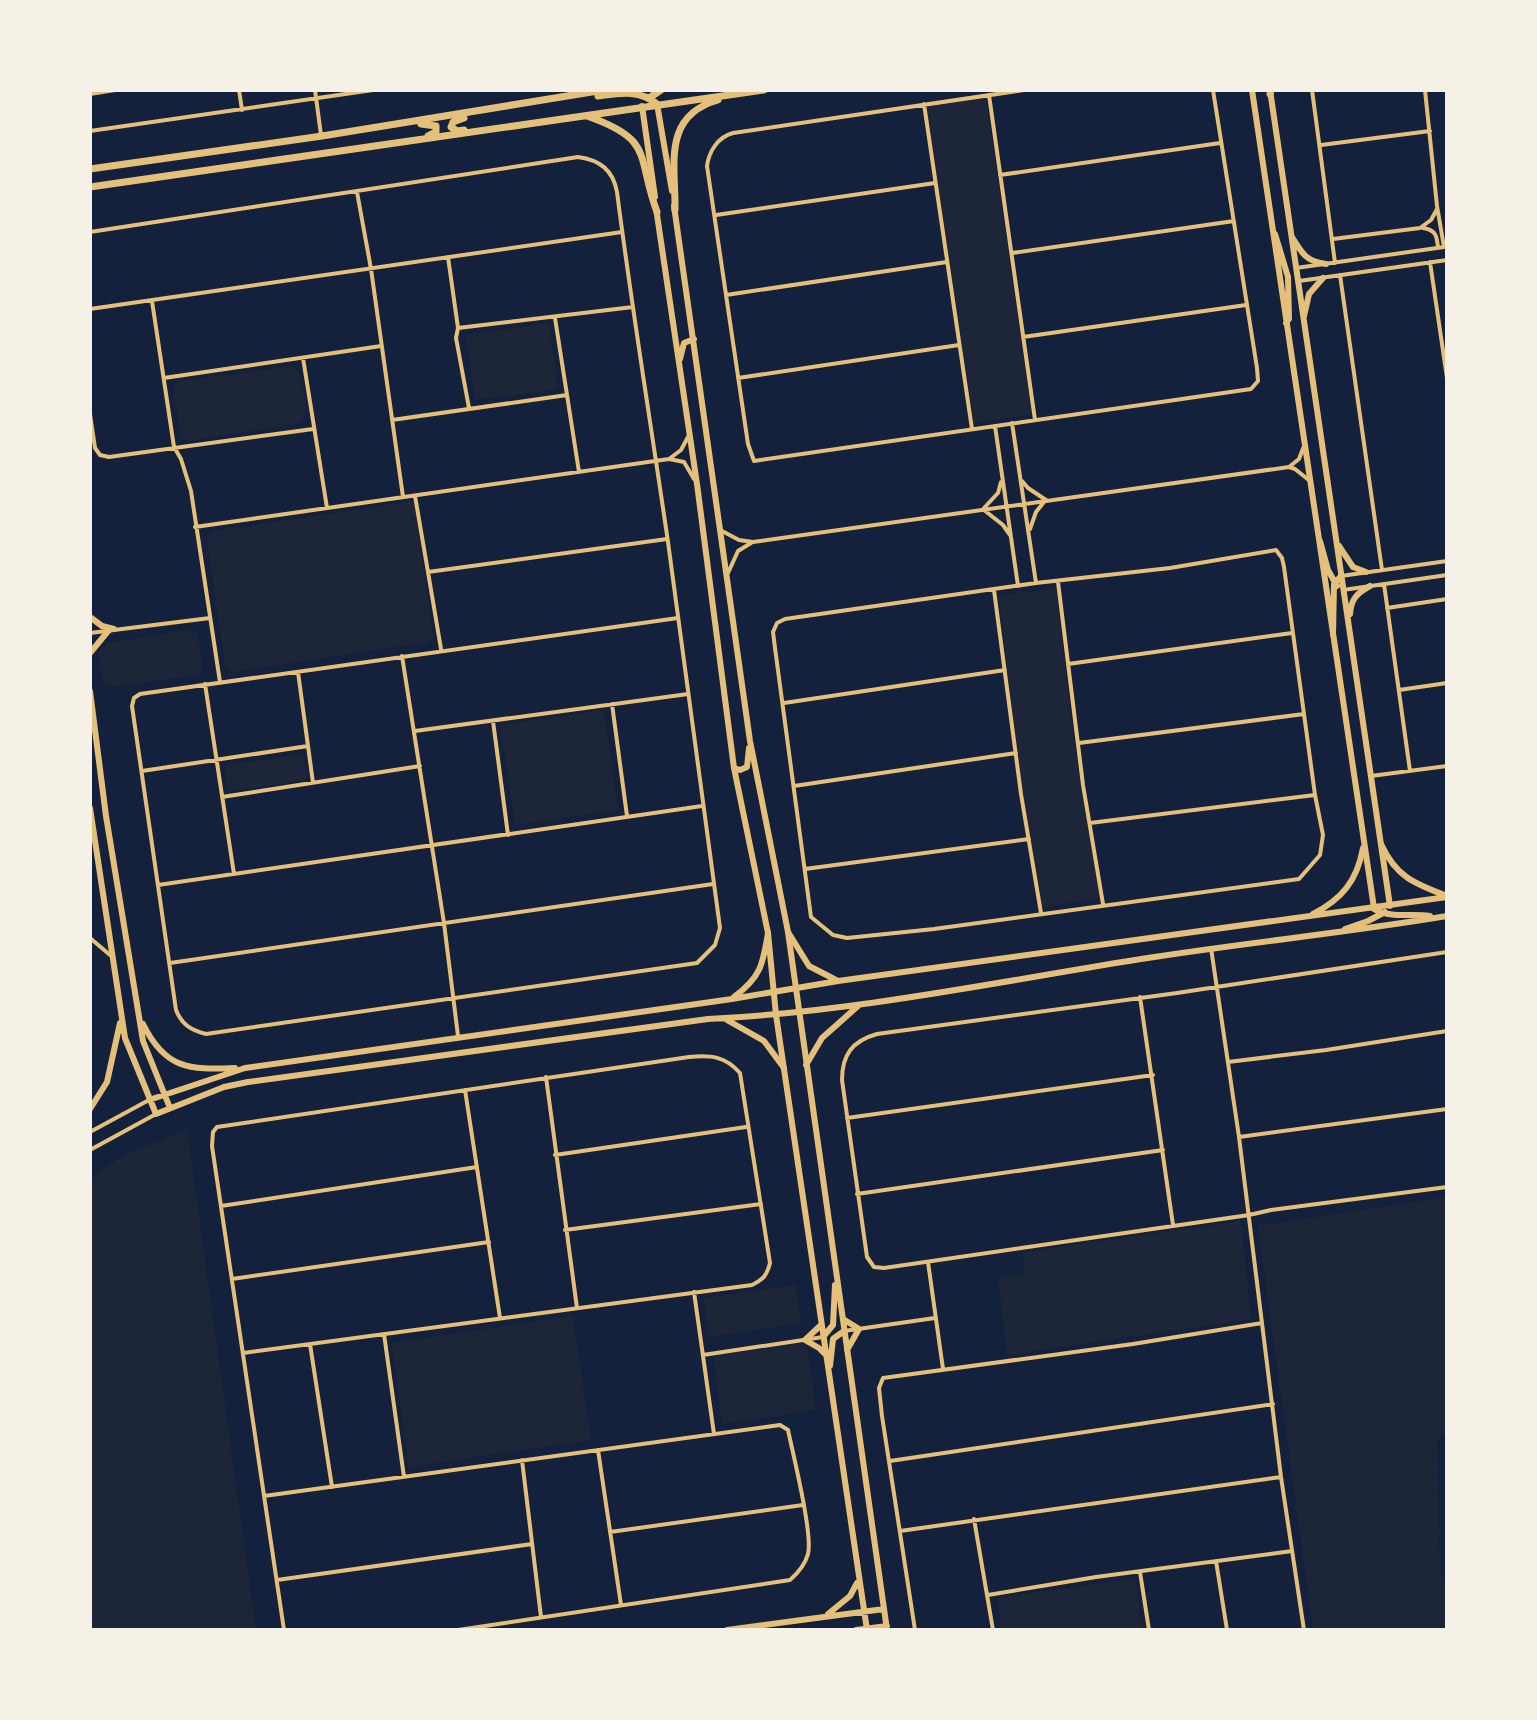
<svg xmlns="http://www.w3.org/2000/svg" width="1537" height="1720" font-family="'Sofia Sans Condensed',sans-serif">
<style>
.green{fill:#1d2539}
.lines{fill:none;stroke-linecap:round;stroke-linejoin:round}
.minor{stroke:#e5c07b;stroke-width:4}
.tertiary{stroke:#e5c07b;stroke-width:6}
.secondary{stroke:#e5c07b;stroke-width:6}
.primary{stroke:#e5c07b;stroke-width:7}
</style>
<rect width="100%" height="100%" fill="#14213d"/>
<path class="green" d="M986,99L1032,414L974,423L926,107Z
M549,323L558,389L475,400L466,335Z
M293,366C304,374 310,412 301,423L189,441L181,437L173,388L180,381Z
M414,501L433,636L428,642L232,672L225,666L207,539L213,531Z
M1056,588L1074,744L1100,898L1041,907L1017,754L999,596Z
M189,630L198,634L203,668L198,675L112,687L103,684L98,653L107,643Z
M604,710L618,810L515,825L500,725Z
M304,754L307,780L228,791L225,765Z
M187,1129L256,1630H90V1179L119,1158Z
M1447,1197V1430L1437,1440L1440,1572L1447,1584V1630H1313L1258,1226Z
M1241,1221L1251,1319L1007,1355L998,1277L1025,1274L1023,1252Z
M796,1285L801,1323L709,1337L704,1298Z
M573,1316L591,1440L409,1467L391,1343Z
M807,1343L816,1410L722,1424L713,1356Z
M1135,1578L1142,1630H1001L997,1598Z"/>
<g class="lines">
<path class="minor" d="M239,90L242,110
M315,90L321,135
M1024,90L733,133C718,137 709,151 707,166L748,444L754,461L1251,389L1258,381L1257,368L1213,90
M1312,90L1335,263
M1425,90L1437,206L1444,247
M90,94L115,90
M989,95L1035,420
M924,104L972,429
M90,131L373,90
M1321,145L1430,131
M1000,175L1220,143
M357,192L371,269L403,497
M716,215L935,183
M1423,228C1436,230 1437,236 1438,248
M90,232L578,157C600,160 613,170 617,192C632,309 651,425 668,542C686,670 702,799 720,928L715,945L697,963L206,1034C191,1030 182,1025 176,1010L132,706L134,698L140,694L678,618
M1333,239L1420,228L1431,220L1437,209
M1012,253L1234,221
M448,257L458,328L456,338L469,408
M1430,262L1447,378
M1296,268L1444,247
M1340,275L1382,570
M1299,281L1447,260
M726,295L947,262
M152,301L174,447L181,459L191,491L220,682
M90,309L622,232
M555,318L579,472
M458,328L633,307
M1023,337L1246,305
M303,358L327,508
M164,378L381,346
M738,378L959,345
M90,414L95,448L100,455L109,457L313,429
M392,420L567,395
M1012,423L1036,583
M995,426L1018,586
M669,459L681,450L688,437
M1289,467L1295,469L1310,481
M1022,481L1028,488L1046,500
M415,496L428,572
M984,508L998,493L1001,482
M984,510L1003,525L1010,535
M195,527L669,459L684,462L694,479
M1030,529L1036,512L1044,502
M722,531L739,540L753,542L1289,467L1299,459L1304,446
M1276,550L1282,558L1284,567L1315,795L1323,835L1320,855L1299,879L934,929L847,938L833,935L811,917L775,648L773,632L777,623L785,619L1036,583L1170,568Z
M728,573L738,551L751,543
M1341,576L1447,561
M1058,582L1083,785L1103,904
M1384,584L1410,771
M994,590L1021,794L1041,913
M1343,590L1447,575
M1387,608L1447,599
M90,633L210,618
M441,649L428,572L667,539
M402,656L444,923L458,1036
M1068,664L1292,633
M298,672L313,783
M205,684L234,874
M1399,690L1447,683
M784,703L1005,670
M612,704L627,816
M493,721L508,835
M415,731L688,694
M1079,743L1304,714
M142,771L308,746
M1371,776L1447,766
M794,786L1016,753
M222,797L420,766
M1090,823L1315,795
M805,869L1029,839
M158,885L702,806
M90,938L110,955
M1211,948L1239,1137L1281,1477L1304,1630
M1447,952L1177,993L877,1034C852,1041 842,1055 842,1080L867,1257L874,1267L884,1268L1249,1215L1271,1210L1447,1187
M170,963L713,884
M1140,997L1173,1225
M1228,1062L1326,1050L1447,1031
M546,1077L577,1308
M465,1090L500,1318
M847,1118L1153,1075
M90,1132L149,1100
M1239,1137L1447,1109
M90,1150L156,1114
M555,1155L746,1127
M857,1194L1163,1150
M221,1206L477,1167
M565,1230L761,1204
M928,1262L943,1369
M232,1279L489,1242
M694,1292L714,1434
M844,1331L935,1318
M384,1334L404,1477
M310,1344L332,1487
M243,1353L752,1285C763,1280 767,1275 770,1263L740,1073C725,1056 711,1055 689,1057L217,1127L213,1132L212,1146L284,1630
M703,1355L823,1337
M598,1450L621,1605
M522,1460L541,1617
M890,1461L1273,1404
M264,1496L780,1425L788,1430C793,1454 813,1534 808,1554C805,1565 798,1573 790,1580L458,1630
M974,1519L993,1630
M900,1531L1281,1477
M610,1532L803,1505
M1216,1561L1227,1630
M1140,1572L1149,1630
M277,1580L532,1544
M988,1595L1096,1577L1292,1551
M915,1630L882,1416L879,1388L883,1378L1133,1344L1262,1323"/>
<path class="tertiary" d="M1252,90L1374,908
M1270,90L1390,906
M657,104L672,191
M642,106L655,197
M674,206L750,741L788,932L887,1630
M656,208L697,484L734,768L768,933L776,1015L867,1630
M1275,234L1288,277L1289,319L1286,323
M1292,237C1302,253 1305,261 1326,264
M1304,316L1309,294L1323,278
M680,359L684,343L694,339
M1320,541L1328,570L1337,586
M1339,546L1353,567L1366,572
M1350,614C1351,599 1357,593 1370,586
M1333,635L1334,584L1341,576
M734,768L740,770L747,767L749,748
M843,1319L859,1329L847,1350
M821,1325L805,1340L819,1348L826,1355
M823,1337L833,1325L835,1285
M830,1366L833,1339L844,1331
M828,1614L850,1596L857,1583
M727,1630L884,1609
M856,1630L887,1626"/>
<path class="secondary" d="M90,617L102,626L114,629
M90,653L109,630
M90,691L106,816L143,1041L170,1108
M90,808L125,1038L156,1114L224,1087L248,1082L708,1019C853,1012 997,982 1141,959C1242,943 1345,933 1447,916
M1381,844C1396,877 1415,884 1447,896
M1374,909C1393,919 1410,913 1430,916
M1313,914C1342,899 1357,881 1363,848
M1345,929L1368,921L1385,912
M788,932L809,966L838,981
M734,997C761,977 763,964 768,933
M727,1020L764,1041L784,1068
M143,1024C165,1069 189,1070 235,1068
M806,1065L822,1038L858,1006
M149,1100L245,1068L732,999L838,981L1447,897
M90,1109L107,1082L120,1023"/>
<path class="primary" d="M1270,94L1271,90
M598,96C620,93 639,89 657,104
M649,98L661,90
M587,116C655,140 636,155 657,212
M464,118L453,122L451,127L457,131L464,130
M421,124L436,126V132L428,136
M90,169L322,136L604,90
M90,187L764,90
M675,210C676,167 661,116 718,100"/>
</g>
<rect width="1537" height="1720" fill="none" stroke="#f6f1e7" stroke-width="184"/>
</svg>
